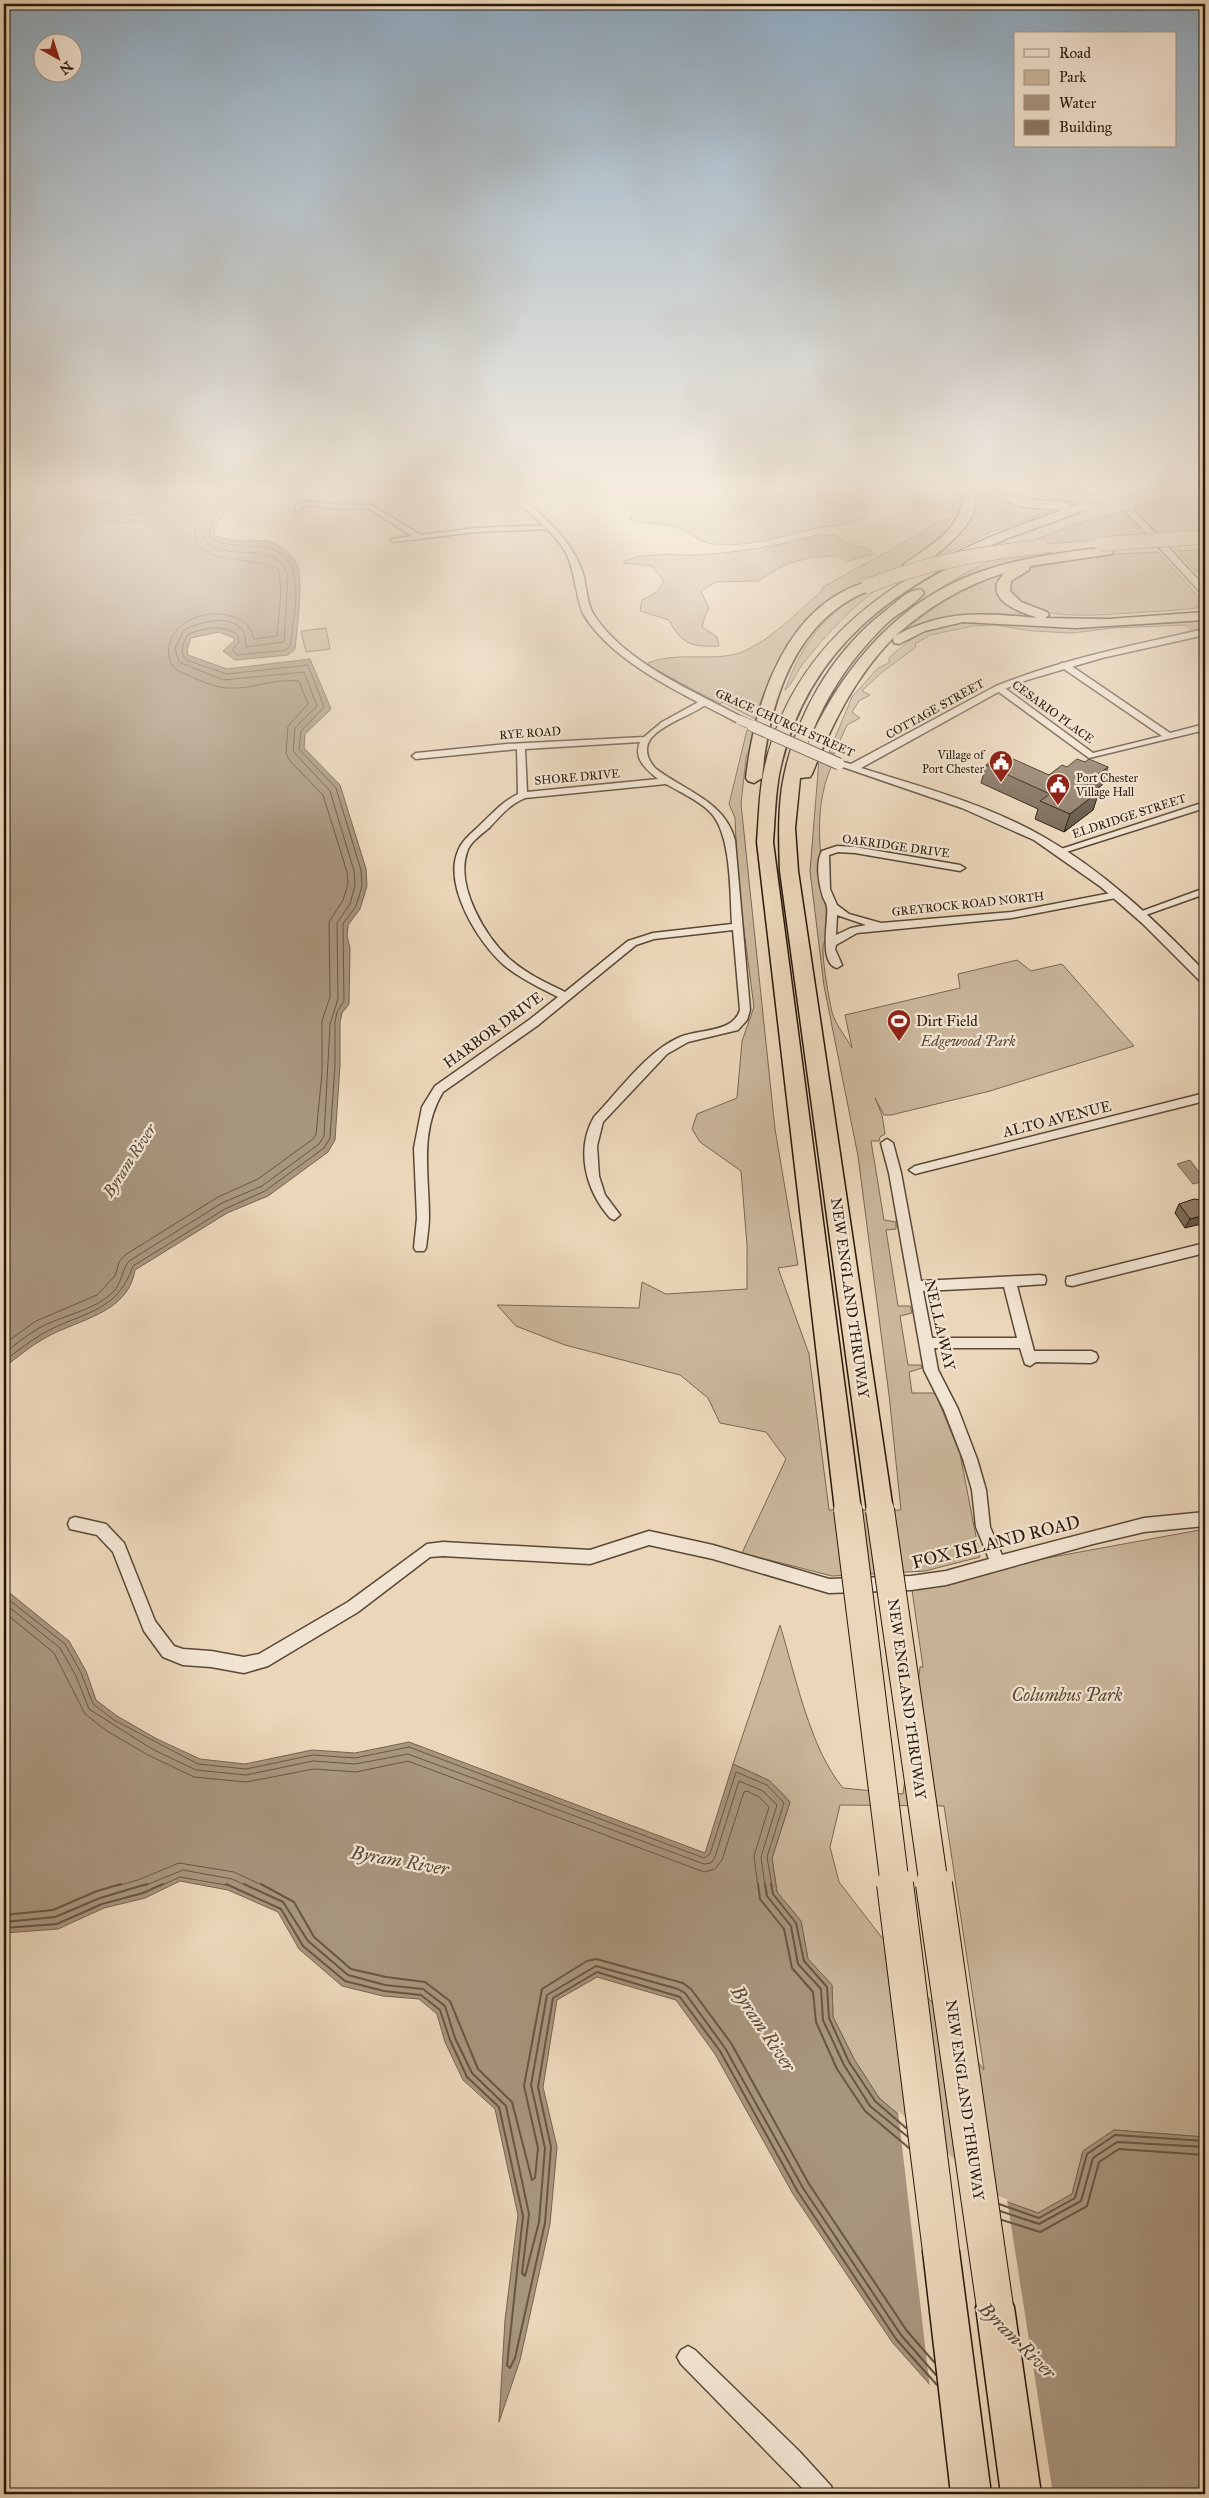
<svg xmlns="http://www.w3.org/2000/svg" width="1209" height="2498" font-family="'IM FELL Great Primer',serif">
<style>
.green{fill:#cab69b;stroke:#786752;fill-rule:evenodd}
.water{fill:#a8957d;stroke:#74634f}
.pier{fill:#ebd6b9}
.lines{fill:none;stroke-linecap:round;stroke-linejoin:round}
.shore-far1{stroke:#685643;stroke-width:1}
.shore{stroke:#685643;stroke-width:2}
.minor-casing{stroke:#584835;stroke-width:3}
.tertiary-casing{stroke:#584835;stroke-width:3}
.motorway-casing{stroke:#271809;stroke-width:3}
.minor{fill:#f2e4d2;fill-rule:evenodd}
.tertiary{fill:#f2e4d2;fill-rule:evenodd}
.motorway{fill:#ebd6b9;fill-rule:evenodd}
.tertiary-bridge-far1-casing{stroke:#584835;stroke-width:10;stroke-linecap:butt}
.tertiary-bridge-casing{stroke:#584835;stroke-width:13;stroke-linecap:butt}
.motorway-bridge-far2-casing{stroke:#271809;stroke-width:15;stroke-linecap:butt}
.motorway-bridge-far1-casing{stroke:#271809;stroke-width:30;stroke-linecap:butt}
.motorway-bridge-casing{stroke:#271809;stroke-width:38;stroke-linecap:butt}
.tertiary-bridge-far1{stroke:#f2e4d2;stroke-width:9}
.tertiary-bridge{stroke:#f2e4d2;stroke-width:11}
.motorway-bridge-far2{stroke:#ebd6b9;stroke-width:14}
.motorway-bridge-far1{stroke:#ebd6b9;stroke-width:28}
.motorway-bridge{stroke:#ebd6b9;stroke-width:36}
.wall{fill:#796a57;stroke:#271809}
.shaded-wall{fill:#635647;stroke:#271809}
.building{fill:#8d7b65;stroke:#271809}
.labels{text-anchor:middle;stroke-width:4.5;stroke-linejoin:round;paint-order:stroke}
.far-street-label{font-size:12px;fill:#271809;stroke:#f2e4d2}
.far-poi-label{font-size:12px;fill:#271809;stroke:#f2e4d2;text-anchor:end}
.poi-label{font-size:15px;fill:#271809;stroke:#f2e4d2;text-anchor:start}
.street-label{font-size:15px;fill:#271809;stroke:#f2e4d2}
.park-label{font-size:15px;font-style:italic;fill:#584735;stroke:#f2e4d2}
.water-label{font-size:16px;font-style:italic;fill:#5b4a37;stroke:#f2e4d2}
.near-street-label{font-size:18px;fill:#271809;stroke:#f2e4d2}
.near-park-label{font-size:18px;font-style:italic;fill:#584735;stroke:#f2e4d2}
.near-water-label{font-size:19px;font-style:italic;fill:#5b4a37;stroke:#f2e4d2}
</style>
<rect width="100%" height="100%" fill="#ebd6b9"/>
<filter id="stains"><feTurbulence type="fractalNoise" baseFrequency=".004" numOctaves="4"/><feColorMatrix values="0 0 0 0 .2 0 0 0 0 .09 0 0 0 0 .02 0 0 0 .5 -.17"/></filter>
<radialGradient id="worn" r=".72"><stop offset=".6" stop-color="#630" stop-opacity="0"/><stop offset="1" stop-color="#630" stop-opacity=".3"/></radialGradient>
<path class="green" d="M613,492H846L868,508L866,517C850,524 835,525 818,528C784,535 749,548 713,544C698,543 690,530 675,527C661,523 645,525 630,519L633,512L619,501Z
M954,492H964C966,502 961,516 955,524C949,533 911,561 901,567C875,582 845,585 822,605C786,635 773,678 757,720L723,702L720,704L649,666L648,663C673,653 699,659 725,656C760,653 794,614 820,593L823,587L921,533L935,522L952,519Z
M974,492C988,492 1001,500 1016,504C1029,507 1045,507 1059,508L991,532L935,559L928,556C951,540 980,525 974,492Z
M996,492H1103L1104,493L1072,502L1038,503Z
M1179,492H1205V533L1160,536L1132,506Z
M1121,510L1144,537L1031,545L1035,552L1052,553L987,569L962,579L909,610C973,562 1044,533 1121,510Z
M817,535H834L848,544L868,549L875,554L849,561L836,556L812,557L784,565L758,581L716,582L701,591L709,608L705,616L702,627L717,637L719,646C692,647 682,645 669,620L640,611L642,600L657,592L664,581L651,566L623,563C630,556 646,556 656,555C669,553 682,556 695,555C736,553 778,546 817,535Z
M1205,549V572L1195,571L1178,551Z
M1158,552L1205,604L1202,607C1179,611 1156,611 1133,613C1103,614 1009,626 1008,580C1049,552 1110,555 1158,552Z
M998,574L1000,575C990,599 1002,602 1021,613L1017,617H952L906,629L944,600Z
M883,585C852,606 828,633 805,661C798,669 792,685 785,690C804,638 830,605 883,585Z
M974,620L1063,628L1205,621V627L1192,631L1186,625L1113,628L1072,633L1032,631L994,625L973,626L930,635L915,644L916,647L881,673L862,691L870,695L859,701L852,712L860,718L847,725L834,754L829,752L852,697L878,668L889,663V658C921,629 931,626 974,620Z
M326,628L330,649L306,652L301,631Z
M747,730L755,731L746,758L741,804L775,1129L798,1265L778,1268L809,1354L829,1510H901L889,1395L858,1156L824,986L810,871L819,760L832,765C809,816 824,870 828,923C829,935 822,943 823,952C824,971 828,993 832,1012C835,1024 846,1037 852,1048L845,1015L960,988L958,974L1017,960L1031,971L1062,964L1134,1046L990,1091L891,1115H884L875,1098L882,1115L885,1134L880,1137L879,1141H871L884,1220L896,1222V1229L886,1230L898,1306H910L912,1313L900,1316L908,1365H921L922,1368L909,1372L912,1393H933L936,1395L960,1454L980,1557L925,1571L832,1576L742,1553L786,1459L766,1432L720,1423L708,1398L680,1375L565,1345L516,1326L497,1305L639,1308L642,1282L666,1294L747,1289V1245L741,1171L700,1142L692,1129L697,1114L737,1098L742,1041L754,1007L738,885L735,818L729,804Z
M1205,1529V2137L1114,2130L1083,2151L1072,2194L1038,2213L996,2198L879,2098L854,2059L833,2017L832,1985L808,1959L801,1921L777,1892L772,1858L790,1802L770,1781L733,1764L780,1625C795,1674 810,1749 843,1788L903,1794L920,1667H923L911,1583ZM840,1805L944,1806L984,2070L839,1882L830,1847Z"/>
<path class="water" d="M4,492H89L101,500L119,504L153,499L171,492H226L230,499L213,534C234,545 250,537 270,542C281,545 296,557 298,567C303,587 297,628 295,649L288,655L235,660L223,651L234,641V638L219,632L191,638L187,650L188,655L227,669L310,659L331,709L305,734L304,748L340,785L366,869L367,886L360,909L348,925L347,936L350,948L349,1004L342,1013L340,1022V1065L335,1140L328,1152L268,1196L227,1213L135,1270C128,1314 78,1319 45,1338C30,1346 17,1358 4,1367Z
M1190,1160L1205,1180V1181L1193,1184L1177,1164Z
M6,1590L69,1641L86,1671L96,1700L117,1716L157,1739L200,1759L245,1764L312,1750L355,1753L409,1742L705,1853L733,1764L770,1781L790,1802L772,1858L777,1892L801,1921L808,1959L832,1985L833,2017L854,2059L879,2098L996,2198L1038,2213L1072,2194L1083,2151L1114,2130L1205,2137V2494H1027L892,2342L793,2194L715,2054L676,2000L597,1977L557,2000L543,2087L557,2147L550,2224L520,2360L499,2422L505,2320L518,2215L495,2109L463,2080L445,2042L437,2014L419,1999L383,1996L342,1986L299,1949L278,1912L228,1890L180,1881L145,1898L104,1908L58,1929L4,1933V1592Z"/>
<path class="pier" d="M898,2111L998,2196L1007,2199L1053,2494H1024L930,2389Z"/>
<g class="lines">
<path class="shore-far1" d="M74,492C76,496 77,503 80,506C99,530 157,525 177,506C181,502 182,497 184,492
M81,492C82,495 84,500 86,503C104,524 165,516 177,492
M87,492L89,498C115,513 142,509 168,498L170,492
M4,1344L36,1321L97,1295L115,1276L119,1262L125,1255L218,1197L258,1179L313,1139L316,1134L322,1073V1021L330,997L329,922L343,900L348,884L347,872L323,795L290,761L286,753L288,726L308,704L299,681C274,678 251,690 227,688C213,687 196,679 183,673C175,670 171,665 169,657C163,618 222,601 247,625C251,629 252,634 254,639L277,636L281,591L279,570C257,554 189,568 195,529C197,518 205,507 210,497V492
M4,1353C15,1345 27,1335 39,1328C62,1315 95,1311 113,1292C122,1283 122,1270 129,1261L222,1203L262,1186L319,1144L324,1136L330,1024L338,999L337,923L350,904L355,885L354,871L330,791L293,751L295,728L317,706L304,672L223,680L179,662L175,648L184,630C200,622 231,613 243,631C246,636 245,642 246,647L284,642L288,577C277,537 232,564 206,542L202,531L218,498V492
M4,1361C16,1352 29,1342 42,1334C80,1312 117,1314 133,1266L225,1209L265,1191L324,1148L330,1138L335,1065V1022L337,1012L344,1001L343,924L356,906L362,886L361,870L336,788L299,749L301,731L324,707L308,665L227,674L186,660C179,651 183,643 188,634C206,628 222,624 238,635L239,642L232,650L237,655L286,650L290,646C294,614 310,553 263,547C244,545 228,547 210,538C207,521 223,509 224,492
M4,1596L65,1644L81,1673L93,1704L114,1720L198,1764L246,1769L313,1755L355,1758L409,1747L704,1858L710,1854L736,1772L767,1785L784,1803L767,1857L772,1886
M4,1603L60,1648L76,1676L89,1709L152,1749L196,1770L246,1775L313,1761L355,1764L408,1754L704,1864L711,1863L715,1857L739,1781L763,1791L777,1805L761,1857L765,1886
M4,1612L54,1653L85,1714L107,1731L148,1755L194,1777L246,1782L314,1769L356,1772L408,1761L704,1872L715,1869L722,1860L744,1792L747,1791L759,1797L769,1807L754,1856L758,1886
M117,1886L138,1880L179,1863L234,1872L264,1886
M144,1886L183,1870L232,1879L247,1886
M160,1886L180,1877L231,1886"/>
<path class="shore" d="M226,1884L281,1909L303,1946L345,1981L384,1991L421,1995L440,2010L450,2040L467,2077L499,2107L523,2216L507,2365L510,2368L515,2358L545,2223L551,2147L538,2087L553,1998L597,1972L680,1997L720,2051L798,2192L896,2339L937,2385
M244,1884L283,1902L308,1941L348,1975L385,1985L423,1989L445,2006L455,2038L472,2073L506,2106L529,2214L522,2273L525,2276L539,2222L545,2148L531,2085L547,1995L596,1966L678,1989L685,1993L725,2048L803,2188L901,2335L936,2375
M261,1884L294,1902L314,1937L351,1969L386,1977L425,1982L450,2001L478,2069L512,2102L532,2180L535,2178L538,2148L524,2086L542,1989L587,1961L596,1959L683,1983L691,1989L731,2043L809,2184L907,2331L934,2362
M758,1884L760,1899L784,1929L792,1968L813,1992L816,2022L837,2069L865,2111L909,2148
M765,1884L767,1896L791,1926L798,1964L821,1989L823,2020L844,2065L870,2106L908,2137
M771,1884L773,1894L796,1923L804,1961L827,1987L829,2018L849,2062L875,2101L906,2128
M4,1915L53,1910L97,1891L121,1884
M4,1922L55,1917L100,1898L147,1884
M4,1928L57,1924L102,1904L143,1893L163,1884
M999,2204L1039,2218L1075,2198L1087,2154L1115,2135L1205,2141
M1000,2211L1039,2224L1081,2201L1093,2158L1117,2142L1205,2147
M1002,2220L1040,2232L1087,2206L1099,2162L1119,2149L1205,2155"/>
<g class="minor-casing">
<path id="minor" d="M310,501L340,505H371L421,535L476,528L548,525L551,527L548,529L476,532L393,542L391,541V539L412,536L368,508L340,509L310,505L301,507L300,513H296V505Z
M1061,663H1067L1170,733L1205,724V730L1089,758L996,690V686H1002L1093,753L1162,736L1061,667Z
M702,700L709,702C690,720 624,731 655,768C684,791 724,800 735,840L750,1010L747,1020L738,1030L688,1042L667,1054L603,1122L597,1146L599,1176L605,1195L620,1215L614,1220L610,1218C586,1191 575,1150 594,1117C619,1091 647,1051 680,1037C699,1029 733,1033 740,1010L733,930L654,939L636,945L537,1026L443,1092C419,1131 429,1174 429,1217C429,1227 427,1238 426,1248L424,1251H416L414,1248L417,1218L414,1148L422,1107L435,1086L529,1020L558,997C540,988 521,979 505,966C479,944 443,886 458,851C462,840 472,833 480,825C492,814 503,801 518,794L517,749L416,759L412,756L416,753L507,744L644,737L662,722ZM640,742C633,759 646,769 658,779L527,792L525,749ZM666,784C680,792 696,799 708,810C732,830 730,893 732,924L653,933L628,941L565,992C547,983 527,974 512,961C486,939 455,886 467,852C470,842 482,834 490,827C500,816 510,804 525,798Z
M1205,802V808L1063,853L1060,854L1055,851Z
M837,846L855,847L960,865L965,868L960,871L855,853L838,852L829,855L830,889L837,905L849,914L881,923L1012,912L1116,892L1121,895L1116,898L1012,918L857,933L836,945L835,949L842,965L837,968C818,963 829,921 827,907C827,904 824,900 823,897C819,884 815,863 822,851ZM837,915L866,925L851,928L836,935Z
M1205,888V894L1143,916L1139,917L1134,914Z
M1205,1093V1101L915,1174L909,1170L915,1166Z
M887,1139L893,1143L901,1173L921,1281L1040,1275L1045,1276L1046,1280L1045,1284L1017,1286L1034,1351H1091L1096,1353L1098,1357L1096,1361L1091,1363L1036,1362L1030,1366L1025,1364L1020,1348H934L938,1370L958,1409L977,1459L986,1490L990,1527L1002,1555L1144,1518L1205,1512V1526L1144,1532L1093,1544L946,1585L911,1590L829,1593L713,1559L649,1545L590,1564L443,1556L430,1557L358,1612L268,1666L244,1673L211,1667L183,1665L163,1657L144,1631L113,1552L97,1535L70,1529L68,1524L70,1519L75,1517L106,1524L124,1543L155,1621L174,1646L183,1649L211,1651L244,1657L259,1654L348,1602L427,1544L443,1542L590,1550L649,1531L713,1545L829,1579L911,1576L946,1571L989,1559L976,1527L972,1490L963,1459L944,1410L924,1370L889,1173L881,1143ZM1004,1287L1017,1338H932L923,1291Z
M1205,1243V1253L1072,1286L1067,1285L1066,1281L1067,1277L1072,1276Z
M688,2346L695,2350L799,2451L831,2486L834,2494H808L681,2364L677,2357L681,2350Z"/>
</g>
<g class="tertiary-casing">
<path id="tertiary" d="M508,492H517C541,515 571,538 582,571C587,584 586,603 594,615C624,662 695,692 744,718V722H736C688,696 613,664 584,615C576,601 576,572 566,553C553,529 526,513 508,492Z
M1108,492H1117L1205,587V595L1202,594Z
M1205,629V635L1102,658L1027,680L1002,690L861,768C922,787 986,804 1042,836C1104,871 1156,921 1205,972V983L1201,982L1143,924L1101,887L1034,840L962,808L834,764L839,761L851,764L996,686C1063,659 1134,645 1205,629Z"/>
</g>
<g class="motorway-casing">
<path id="motorway" d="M963,492H975C975,500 976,508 972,516C966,531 919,575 903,571L901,568L903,565C930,545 964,529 963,492Z
M984,492H1002L1023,499L1065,502L1069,503L1070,507L1088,501L1094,505C1089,511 1020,533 1006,539C896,585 807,647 780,770C775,793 775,819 773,842L861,1510L857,1518L848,1522L839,1518L835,1510L757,842C759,819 759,793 764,770C798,620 929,555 1063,510L1022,507Z
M1107,547L1112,548L1113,551L1112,554L1030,566L1029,570L1011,581L1010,591L1021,602L1047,612L1049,615L1045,618L1108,619L1205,612V620L1076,628L963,622L925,631L899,644L894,643L893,638C855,677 832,724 812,774L810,777L800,778L795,828L798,871L893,1510L889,1518L880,1522L871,1518L867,1510L780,871C779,843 778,815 782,787C793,720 830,654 884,612C894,605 909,587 922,590L924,593C914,606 897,613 885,625C847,663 824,698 806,749C836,677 890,610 962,579C1008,559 1058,553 1107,547ZM1004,573L997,583C992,604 1022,612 1037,618C984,613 944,609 895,636C928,607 962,586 1004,573Z
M868,582L873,583L875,586L873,589C795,617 769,702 762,778L754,783L748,781L746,778C754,704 786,603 868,582Z
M941,2233L954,2238L959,2251L991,2494H951L923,2251L928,2238Z
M995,2288L1008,2294L1014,2307L1041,2494H1001L976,2307L982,2294Z"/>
</g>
<use href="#minor" class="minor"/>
<use href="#tertiary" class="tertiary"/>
<use href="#motorway" class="motorway"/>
<g class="tertiary-bridge-far1-casing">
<path id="tertiary-bridge-far1" d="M740,720L756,727"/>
</g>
<g class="tertiary-bridge-casing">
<path id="tertiary-bridge" d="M753,726L839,764"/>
</g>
<g class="motorway-bridge-far2-casing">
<path id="motorway-bridge-far2" d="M1091,513L1155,494
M1101,544L1205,537
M868,586C924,563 980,553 1040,547"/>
</g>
<g class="motorway-bridge-far1-casing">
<path id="motorway-bridge-far1" d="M848,1510L895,1886
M880,1510L934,1886"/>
</g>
<g class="motorway-bridge-casing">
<path id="motorway-bridge" d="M895,1884L941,2251
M934,1884L995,2307"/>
</g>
<use href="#tertiary-bridge-far1" class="tertiary-bridge-far1"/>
<use href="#tertiary-bridge" class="tertiary-bridge"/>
<use href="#motorway-bridge-far2" class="motorway-bridge-far2"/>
<use href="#motorway-bridge-far1" class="motorway-bridge-far1"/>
<use href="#motorway-bridge" class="motorway-bridge"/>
</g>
<path class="wall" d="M1085,762L1108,767L1102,785L1096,790L1099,791L1093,810L1064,832L1035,819L1038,809L981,783L986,765L1049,775L1067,767Z
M1179,1204L1205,1207L1185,1228L1175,1213Z"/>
<path class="shaded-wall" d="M1108,767L1102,785L1079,803L1084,785Z
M1099,791L1093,810L1064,832L1070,814Z
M1205,1215V1223L1185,1228L1190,1219Z"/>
<path class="building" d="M1002,754L1049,775L1062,765L1067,767L1077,759L1085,762L1089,759L1108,767L1084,785L1099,791L1070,814L1040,801L1050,794L986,765Z
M1194,1199L1200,1200L1205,1207V1215L1190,1219L1179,1204Z"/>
<linearGradient id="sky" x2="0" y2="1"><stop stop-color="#8ea8bd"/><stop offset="0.58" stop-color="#f6ede0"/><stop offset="1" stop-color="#f6ede0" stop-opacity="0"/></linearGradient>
<rect width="1209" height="842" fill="url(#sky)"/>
<defs>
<g id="civic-pin" transform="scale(1.25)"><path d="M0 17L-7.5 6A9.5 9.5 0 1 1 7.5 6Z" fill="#8f2418" stroke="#f2e4d2"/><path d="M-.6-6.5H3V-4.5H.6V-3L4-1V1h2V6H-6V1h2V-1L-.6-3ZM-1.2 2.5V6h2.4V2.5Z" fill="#fff"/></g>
<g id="stadium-pin" transform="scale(1.25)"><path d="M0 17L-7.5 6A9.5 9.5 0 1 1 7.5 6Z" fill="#8f2418" stroke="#f2e4d2"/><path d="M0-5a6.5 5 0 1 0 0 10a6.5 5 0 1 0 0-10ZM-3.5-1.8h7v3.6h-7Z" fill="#fff"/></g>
</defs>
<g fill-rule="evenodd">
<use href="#civic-pin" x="1001" y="762"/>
<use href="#civic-pin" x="1058" y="785"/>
<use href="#stadium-pin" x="899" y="1021"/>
</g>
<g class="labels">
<g class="far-street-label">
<text transform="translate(935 709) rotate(-29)" y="4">COTTAGE STREET</text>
<text transform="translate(1053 712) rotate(36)" y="4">CESARIO PLACE</text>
<text transform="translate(785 723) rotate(24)" y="4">GRACE CHURCH STREET</text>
<text transform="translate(530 733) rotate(-4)" y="4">RYE ROAD</text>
<text transform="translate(577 777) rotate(-5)" y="4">SHORE DRIVE</text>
<text transform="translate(1129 816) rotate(-18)" y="4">ELDRIDGE STREET</text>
<text transform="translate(896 846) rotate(8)" y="4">OAKRIDGE DRIVE</text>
<text transform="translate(968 904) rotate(-6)" y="4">GREYROCK ROAD NORTH</text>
</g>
<g class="far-poi-label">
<text x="984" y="759">Village of<tspan x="984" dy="14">Port Chester</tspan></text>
<text x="1076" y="782" text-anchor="start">Port Chester<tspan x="1076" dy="14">Village Hall</tspan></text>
</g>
<g class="poi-label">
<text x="916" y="1026">Dirt Field</text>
</g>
<g class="street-label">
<text transform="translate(493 1030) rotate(-36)" y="5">HARBOR DRIVE</text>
<text transform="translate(1057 1119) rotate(-14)" y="5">ALTO AVENUE</text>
<text transform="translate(850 1298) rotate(82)" y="5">NEW ENGLAND THRUWAY</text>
<text transform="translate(940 1325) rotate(77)" y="5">NELLA WAY</text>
<text transform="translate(907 1699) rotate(82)" y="5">NEW ENGLAND THRUWAY</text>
<text transform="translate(965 2100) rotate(82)" y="5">NEW ENGLAND THRUWAY</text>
</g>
<g class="park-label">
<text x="968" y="1046">Edgewood Park</text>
</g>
<g class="water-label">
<text transform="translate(129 1160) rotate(-57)" y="6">Byram River</text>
</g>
<g class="near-street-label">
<text transform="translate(996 1542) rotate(-14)" y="6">FOX ISLAND ROAD</text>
</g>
<g class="near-park-label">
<text x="1067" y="1701">Columbus Park</text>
</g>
<g class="near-water-label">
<text transform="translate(400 1860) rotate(10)" y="7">Byram River</text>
<text transform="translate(764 2028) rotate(56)" y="7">Byram River</text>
<text transform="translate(1018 2340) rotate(45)" y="7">Byram River</text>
</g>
</g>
<rect width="1209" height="2498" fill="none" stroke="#ebd6b9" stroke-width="20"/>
<rect x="5" y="5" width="1199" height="2488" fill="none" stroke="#271809" stroke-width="2.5"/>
<rect x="10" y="10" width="1189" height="2478" fill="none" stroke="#271809"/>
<rect x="1014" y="32" width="162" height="115" fill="#f2e4d2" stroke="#a19282"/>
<rect x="1024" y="49" width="25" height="8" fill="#f2e4d2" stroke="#a19282"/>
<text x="1059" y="58" font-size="15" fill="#271809">Road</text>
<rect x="1024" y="70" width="25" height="15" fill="#cab69b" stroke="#a19282"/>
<text x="1059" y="82" font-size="15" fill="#271809">Park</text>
<rect x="1024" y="95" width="25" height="15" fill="#a8957d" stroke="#a19282"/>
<text x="1059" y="108" font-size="15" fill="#271809">Water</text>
<rect x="1024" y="120" width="25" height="15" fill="#8d7b65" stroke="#a19282"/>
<text x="1059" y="132" font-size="15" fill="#271809">Building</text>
<g transform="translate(58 58) rotate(141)"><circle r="24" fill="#f2e4d2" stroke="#a19282"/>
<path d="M0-4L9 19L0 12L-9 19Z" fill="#8f2418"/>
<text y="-8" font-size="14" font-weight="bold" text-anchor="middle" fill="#271809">N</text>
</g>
<rect width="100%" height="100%" filter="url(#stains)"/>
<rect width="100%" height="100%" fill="url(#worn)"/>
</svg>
